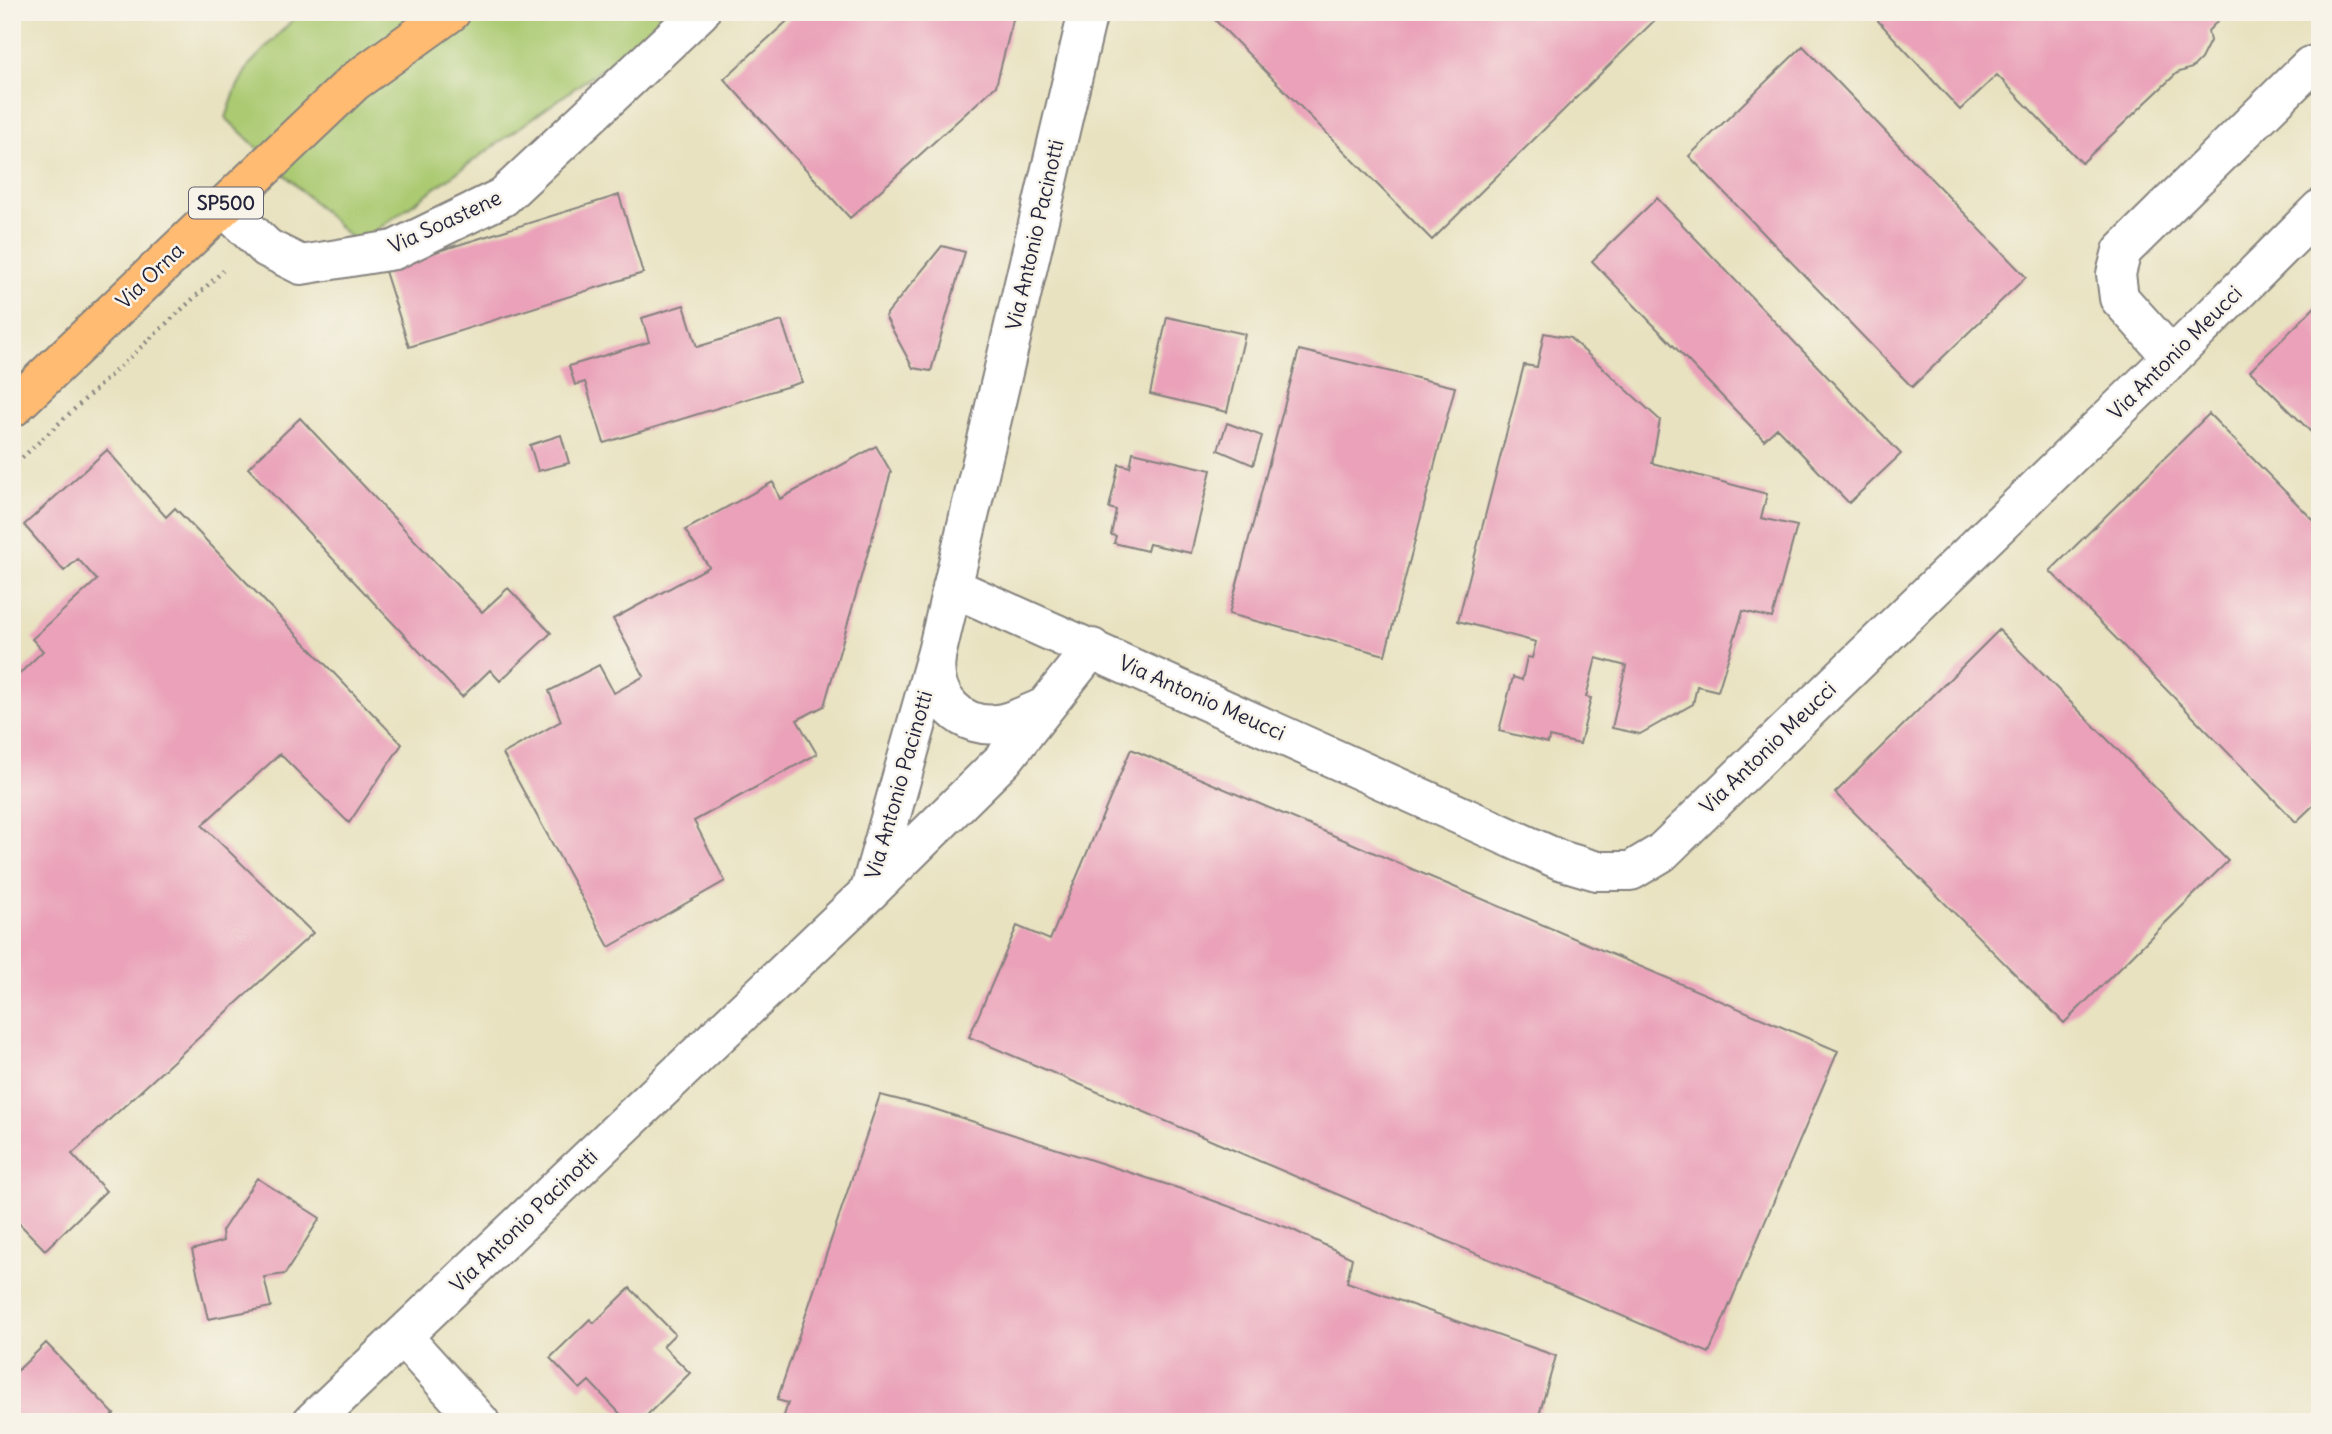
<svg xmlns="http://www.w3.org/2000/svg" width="2332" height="1434" font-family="Delius,sans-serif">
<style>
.green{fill:#abca72;stroke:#667656;stroke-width:2}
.building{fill:#eaa1b9}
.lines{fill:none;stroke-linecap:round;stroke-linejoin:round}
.minor-casing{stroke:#85827e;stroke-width:42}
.primary-casing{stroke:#85827e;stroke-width:42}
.path{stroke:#85827e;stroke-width:4.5;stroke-dasharray:2 5;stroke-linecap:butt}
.minor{stroke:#fff;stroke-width:38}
.primary{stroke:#ffbb71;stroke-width:38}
.labels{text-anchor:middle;stroke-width:5;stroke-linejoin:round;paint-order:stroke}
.shield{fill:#f7f3e8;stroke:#62616f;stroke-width:2}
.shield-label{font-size:19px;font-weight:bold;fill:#22223b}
.street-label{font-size:21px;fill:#22223b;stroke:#f7f3e8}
</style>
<rect width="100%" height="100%" fill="#f7f3e8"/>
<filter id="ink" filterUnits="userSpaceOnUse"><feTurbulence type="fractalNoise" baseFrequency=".0143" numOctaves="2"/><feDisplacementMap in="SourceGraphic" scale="14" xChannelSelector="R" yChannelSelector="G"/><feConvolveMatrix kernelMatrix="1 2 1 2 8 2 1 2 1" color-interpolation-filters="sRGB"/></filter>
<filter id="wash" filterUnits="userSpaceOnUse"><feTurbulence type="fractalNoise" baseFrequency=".00686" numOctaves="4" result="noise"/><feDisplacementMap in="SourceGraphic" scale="28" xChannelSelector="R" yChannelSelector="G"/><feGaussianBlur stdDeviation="1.57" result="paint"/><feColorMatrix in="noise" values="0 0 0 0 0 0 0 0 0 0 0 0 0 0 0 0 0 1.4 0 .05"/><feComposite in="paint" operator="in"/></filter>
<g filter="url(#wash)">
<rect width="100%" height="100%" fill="#e8e2c0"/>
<path class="green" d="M300,12H681L357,244L226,118L236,89L249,65Z"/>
<g id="blocks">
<path class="building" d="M797,12H1015L996,86L850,218L724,79Z
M1224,12H1663L1432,240L1215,20Z
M1870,12H2226L2208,31L2210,41L2201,59L2192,68L2177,73L2082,163L1997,75L1960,110Z
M1803,46L2026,277L1912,387L1689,156Z
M619,195L643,273L409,347L384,268Z
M1657,198L1901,454L1849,503L1777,428L1764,440L1592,261Z
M942,246L965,252L931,371L913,368L885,316Z
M2320,302V441L2250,371Z
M684,305L697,347L782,321L802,382L604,443L585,382L575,385L569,366L649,342L642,318Z
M1167,317L1245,334L1227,412L1150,394Z
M1544,333L1570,338L1660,420L1652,463L1767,494L1761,518L1797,526L1772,618L1743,611L1718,691L1697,686L1693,704L1640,734L1612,728L1626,666L1596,658L1586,697L1591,698L1580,744L1549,737L1548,743L1499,731L1513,677L1522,680L1527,657L1532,658L1536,642L1458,621L1524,365L1537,367Z
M1299,350L1455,387L1385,655L1229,614Z
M2209,414L2320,527V799L2296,822L2050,571Z
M300,418L482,612L508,588L551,633L500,681L490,670L462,697L248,468Z
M1227,423L1262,436L1253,465L1218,450Z
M561,435L569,463L538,471L530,445Z
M876,446L891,472L824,706L797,720L817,754L694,821L725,881L609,947L503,754L561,721L549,691L599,665L614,693L644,676L613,619L709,567L685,530L773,482L780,499Z
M107,450L166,517L175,508L402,744L349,823L280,754L202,825L313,933L72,1154L106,1191L45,1250L12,1216V681L43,651L32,639L97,580L78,559L64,571L24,525Z
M1133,452L1211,470L1191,553L1149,544L1147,551L1114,543L1116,536L1111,535L1116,510L1109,508L1119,464L1130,467Z
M1999,630L2228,861L2064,1023L1835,793Z
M1131,749L1838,1051L1709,1353L969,1037L1017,926L1050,940Z
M880,1095L928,1107L1187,1191L1291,1229L1352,1258L1347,1282L1556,1356L1537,1422H782L788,1403L777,1400Z
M257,1178L320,1218L285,1274L264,1277L271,1307L208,1319L192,1250L223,1241L222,1231Z
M630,1288L675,1334L663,1346L690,1373L640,1422H628L589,1381L580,1389L550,1358L590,1319L594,1323Z
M46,1343L114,1414L106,1422H12V1376Z"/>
</g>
</g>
<g filter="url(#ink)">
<use href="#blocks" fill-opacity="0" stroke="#85827e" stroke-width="2"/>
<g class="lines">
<g class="minor-casing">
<path id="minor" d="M223,206L267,248L301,265L394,250L503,197L700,12
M2172,357L2119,298L2116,274L2122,251L2310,66L2320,64
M952,587L1560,860L1597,871H1631L1661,853L2172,357L2320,209
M936,658C930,697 962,732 1003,723C1017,720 1032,712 1045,707
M870,890L937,652L1088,12
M403,1337L480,1422
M312,1422L870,891L1004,759L1092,648"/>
</g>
<g class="primary-casing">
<path id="primary" d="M12,408L354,82L451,12"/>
</g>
<path class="path" d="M12,467L223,271"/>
<use href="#minor" class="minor"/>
<use href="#primary" class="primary"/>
</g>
</g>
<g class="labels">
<rect class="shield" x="189" y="187.5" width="74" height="31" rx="5"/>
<g class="shield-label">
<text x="226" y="210">SP500</text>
</g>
<g class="street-label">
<text transform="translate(445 222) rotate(-25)" y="7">Via Soastene</text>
<text transform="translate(1035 235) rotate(-77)" y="7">Via Antonio Pacinotti</text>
<text transform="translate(150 276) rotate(-44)" y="7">Via Orna</text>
<text transform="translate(2175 353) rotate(-45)" y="7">Via Antonio Meucci</text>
<text transform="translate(1202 698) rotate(24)" y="7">Via Antonio Meucci</text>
<text transform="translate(1768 748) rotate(-44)" y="7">Via Antonio Meucci</text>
<text transform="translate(899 785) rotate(-74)" y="7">Via Antonio Pacinotti</text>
<text transform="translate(524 1221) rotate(-44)" y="7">Via Antonio Pacinotti</text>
</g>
</g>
<rect width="2332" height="1434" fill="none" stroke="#f7f3e8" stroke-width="42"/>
</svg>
